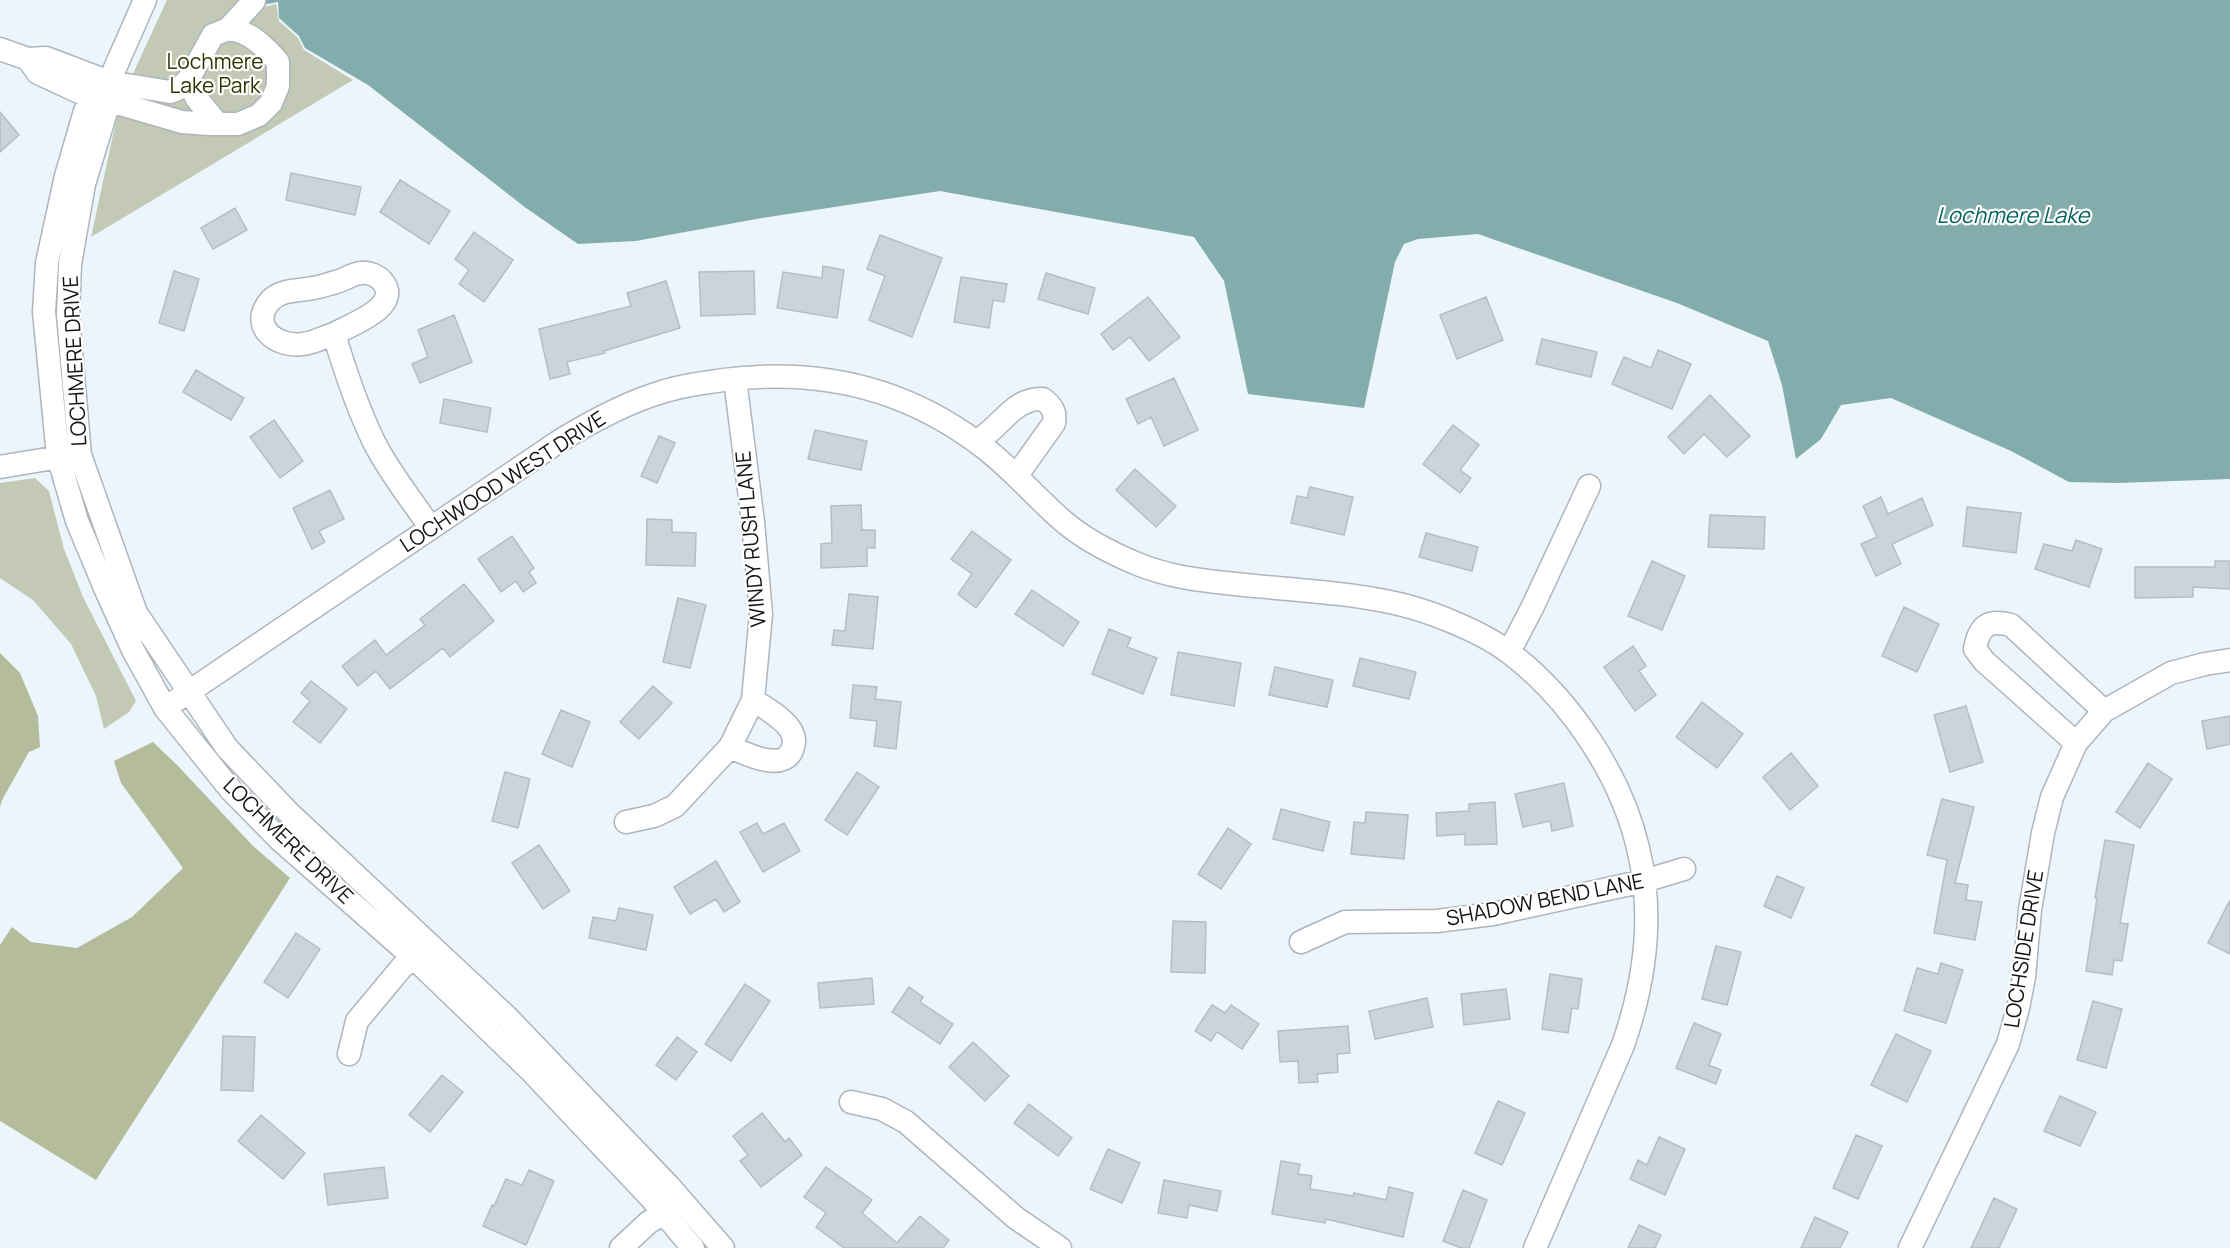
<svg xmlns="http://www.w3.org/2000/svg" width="2230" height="1248" font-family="Manrope,sans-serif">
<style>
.green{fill:#c3c9b4}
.forest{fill:#b4bc9c}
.water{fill:#83adad}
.building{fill:#ccd3db;stroke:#b6bdc4;stroke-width:1.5}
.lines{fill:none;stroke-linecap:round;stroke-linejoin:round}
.minor-casing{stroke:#aeb5bc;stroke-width:25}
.minor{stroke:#fff;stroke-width:22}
.labels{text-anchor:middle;stroke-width:4.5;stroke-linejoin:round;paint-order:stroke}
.park-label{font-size:21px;fill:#2c3600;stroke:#fff}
.street-label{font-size:21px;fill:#131518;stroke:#fff}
.water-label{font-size:22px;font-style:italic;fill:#036161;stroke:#fff}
</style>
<rect width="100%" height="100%" fill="#edf5fc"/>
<path class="green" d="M167,0H249L264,7L276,4L279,21L298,38L304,50L353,80L91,237L116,121L136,67Z
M35,478L49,491L64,549L83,597L136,701L129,712L104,729L96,696L71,644L33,600L0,578V483Z"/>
<path class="forest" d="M0,653L20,673L38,716L40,747L29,752L2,800L0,807Z
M153,742L178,766L253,846L290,878L96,1180L0,1121V945L12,927L31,942L77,948L132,917L183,868L121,783L114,761Z"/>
<path class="water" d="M253,0H2230V479L2118,483L2069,482L2011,451L1891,398L1841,405L1821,439L1796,459L1782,385L1768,341L1677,303L1478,234L1418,239L1404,244L1395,262L1364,408L1248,394L1224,281L1194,237L940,191L762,218L636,241L578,244L526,208L368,85L305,48L299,36L279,18L278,2L262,5Z"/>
<path class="building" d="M0,112L19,135L0,152Z
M291,173L361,187L355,215L286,200Z
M400,180L450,211L429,244L380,212Z
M235,208L247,230L213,249L201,228Z
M474,232L513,260L484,302L459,284L469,270L455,259Z
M880,235L942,258L912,337L869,320L885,276L867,269Z
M823,266L844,270L837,318L777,308L783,272L822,278Z
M174,271L199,279L184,331L159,323Z
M754,271L755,314L701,316L699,272Z
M1046,273L1095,288L1088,314L1038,299Z
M961,277L1007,284L1004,302L993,300L989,328L954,322Z
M666,281L680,328L604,351L605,353L567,362L570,374L550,379L539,329L631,306L627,293Z
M1148,297L1180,337L1149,361L1130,337L1113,350L1101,334Z
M1486,297L1503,340L1457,359L1440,315Z
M454,315L472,362L420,383L412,364L428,357L418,330Z
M1542,339L1597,352L1591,377L1536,364Z
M1658,350L1691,364L1672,409L1612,384L1624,357L1651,368Z
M196,370L244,398L231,420L183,392Z
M1174,378L1198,430L1164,446L1151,417L1138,424L1126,399Z
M1710,395L1750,436L1727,457L1704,434L1684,454L1668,437Z
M444,399L491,408L487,432L440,423Z
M274,420L303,461L280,478L250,437Z
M1453,425L1479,445L1460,470L1471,478L1460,493L1423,464Z
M815,430L867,441L861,470L808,459Z
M659,436L675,443L657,483L641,476Z
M1135,469L1176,506L1156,527L1116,490Z
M1310,487L1353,497L1344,535L1291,523L1297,496L1307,498Z
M330,490L344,519L319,531L325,542L312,549L293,508Z
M1881,497L1888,514L1922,498L1933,525L1892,544L1901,564L1876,576L1861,544L1877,537L1863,506Z
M861,505L862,530H875V548H867V566L821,568V544L832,543L831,506Z
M1967,507L2021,513L2016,553L1963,546Z
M1710,515L1765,517L1764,549L1708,547Z
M647,519L672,520V532L696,533L695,566L646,565Z
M972,531L1011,560L976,608L958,594L972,574L951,559Z
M1426,533L1478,547L1472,571L1419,557Z
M512,536L534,568L529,572L536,583L523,592L516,581L501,592L478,559Z
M2076,540L2102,549L2089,587L2035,569L2044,544L2072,551Z
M1652,561L1685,576L1662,630L1628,616Z
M2215,561H2230V589L2193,587V597L2135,598V567H2215Z
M464,584L494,621L450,657L443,648L390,689L376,671L358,686L342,666L375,640L386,655L425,625L420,619Z
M1032,590L1079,622L1063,646L1015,614Z
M849,594L878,597L873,649L832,645L834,630L845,631Z
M678,598L706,605L690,668L663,662Z
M1904,607L1939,624L1917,672L1882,656Z
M1109,629L1131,638L1127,647L1157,658L1143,694L1092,674Z
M1633,646L1646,666L1639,671L1656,695L1635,711L1604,667Z
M1178,652L1241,663L1234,706L1171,695Z
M1360,658L1416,672L1409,699L1353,686Z
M1275,667L1333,680L1327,707L1269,695Z
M311,681L347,709L320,743L293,722L310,701L301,693Z
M853,685L877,687L875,699L901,702L896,749L874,746L877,721L850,718Z
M653,686L672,703L639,739L620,722Z
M1702,702L1743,734L1717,768L1676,737Z
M1966,706L1983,762L1950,772L1934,715Z
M561,710L590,722L572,767L542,754Z
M2230,716V744L2207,749L2202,721Z
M1791,753L1818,786L1790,810L1763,777Z
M2148,763L2172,779L2140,828L2116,812Z
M505,772L530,779L518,828L492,821Z
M857,772L879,787L847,835L825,820Z
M1564,783L1573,826L1552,831L1550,821L1523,827L1515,794Z
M1942,799L1974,807L1955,883L1968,885L1966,900L1982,902L1975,940L1934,933L1947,860L1927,855Z
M1495,802L1497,844L1465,845V834L1437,836L1436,813L1469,811V804Z
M1281,809L1330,822L1323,851L1273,839Z
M1366,812L1408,815L1404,859L1351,854L1354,822L1365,823Z
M757,823L763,834L784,823L800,851L763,872L740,832Z
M1228,828L1251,844L1221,889L1198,874Z
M2105,840L2134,845L2120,923L2128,924L2122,961L2114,960L2112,975L2086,971L2097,898H2095Z
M539,845L570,891L543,909L512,863Z
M716,861L740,902L724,912L716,899L690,914L674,887Z
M1777,876L1804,888L1791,918L1764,906Z
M2230,900V954L2208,943Z
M619,908L653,915L646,950L589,938L593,917L616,921Z
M1173,921L1206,922L1205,973L1171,972Z
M296,933L320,949L288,998L264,982Z
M1716,946L1741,952L1727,1005L1702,999Z
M1941,963L1963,970L1946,1023L1904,1011L1917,968L1938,974Z
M1550,974L1582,979L1578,1009L1572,1008L1568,1033L1542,1029Z
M872,978L874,1004L820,1008L818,983Z
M745,984L770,1001L731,1061L705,1044Z
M909,987L923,997L920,1002L953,1024L940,1044L892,1012Z
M1506,989L1510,1019L1464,1025L1461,994Z
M1427,998L1433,1027L1375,1039L1369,1011Z
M2093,1001L2122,1009L2106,1068L2077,1060Z
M1212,1005L1225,1013L1231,1005L1259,1024L1242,1049L1217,1032L1211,1041L1195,1031Z
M1694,1023L1721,1034L1709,1065L1721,1070L1716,1084L1676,1068Z
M1348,1026L1350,1053L1337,1054L1338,1072L1317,1074L1318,1082L1299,1083L1298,1061L1280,1062L1278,1031Z
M1896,1034L1931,1051L1907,1102L1871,1085Z
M223,1036L255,1037L253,1091L221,1090Z
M677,1037L697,1052L676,1080L656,1065Z
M973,1042L1009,1076L985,1101L949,1067Z
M442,1075L463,1092L430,1132L409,1115Z
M2060,1096L2096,1112L2080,1146L2044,1131Z
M1498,1101L1525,1113L1502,1165L1475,1153Z
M1029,1104L1072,1138L1058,1156L1014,1123Z
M762,1113L785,1142L789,1138L802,1155L761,1187L740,1161L748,1155L733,1136Z
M261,1115L305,1153L283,1179L238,1141Z
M1856,1135L1882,1146L1858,1199L1833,1188Z
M1659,1137L1685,1149L1665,1195L1630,1179L1638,1160L1647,1165Z
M1108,1149L1140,1163L1122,1203L1090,1189Z
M1281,1161L1300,1164L1298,1174L1312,1176L1310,1189L1353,1196L1354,1193L1386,1200L1389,1187L1413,1193L1403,1237L1326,1219L1325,1223L1272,1214Z
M384,1167L388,1198L328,1205L324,1174Z
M826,1167L872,1200L862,1213L897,1243L920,1216L949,1240L943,1248H844L816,1227L826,1213L804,1197Z
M529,1170L554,1181L526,1245L483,1226L492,1205L494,1206L506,1179L522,1185Z
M1164,1180L1221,1191L1217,1211L1189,1205L1187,1218L1158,1213Z
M1463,1190L1487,1200L1469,1248H1461L1443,1241Z
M1994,1198L2017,1209L1999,1248H1971Z
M1815,1217L1848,1232L1840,1248H1801Z
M1639,1225L1661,1235L1655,1248H1628Z"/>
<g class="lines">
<g class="minor-casing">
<path id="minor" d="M145,0L101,100L85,111L66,176L47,263L44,312L58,456L77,521L105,588L133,650L165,708L230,789L279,839L414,958L530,1070L651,1198L693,1248
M228,29L254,1
M0,49L28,59L46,58L109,82L170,92L180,88L188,80L213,35C217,34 222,31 226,30C246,27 266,48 278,62V86L271,103L259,115L238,124H209L182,122L79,92L38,73L28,59
M188,80L197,99L217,123
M101,100L105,115L84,184L70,264L68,315L80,455L136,613L227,748L290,814L507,1017L668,1185L723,1248
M334,334C324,337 313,343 303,344C278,348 248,327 270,301C281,289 299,291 313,288C321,287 328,284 336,282C344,280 354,273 361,273C369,272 378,276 382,281C404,306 350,325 334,334C345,371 357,407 374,442C389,472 411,499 430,527
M977,441C1000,428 1014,397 1043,399C1052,406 1056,412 1054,423L1017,475
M0,467L72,455
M1509,652L1532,608L1589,486
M165,708L558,442C592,421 627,402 665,391C684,385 703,383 723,380C815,368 900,386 975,441C1008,464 1033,495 1063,521C1085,540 1113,554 1140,565C1168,576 1196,580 1226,583C1285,590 1345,591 1403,605C1435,613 1484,633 1510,653C1570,699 1621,775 1638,848C1654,913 1645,982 1623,1045L1535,1248
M2076,743L1984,661L1975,649C1979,626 1988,619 2011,625L2104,711
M730,747C746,754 786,774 793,747C795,741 794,735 790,729C782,717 765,708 753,700
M626,822L654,816L675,806L730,747L753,700L761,614L753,522L735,379
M1301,942L1345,922L1437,921L1493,914L1644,881L1684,869
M349,1054L357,1021L402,967L425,949
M851,1102L882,1109L906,1122L1016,1218L1060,1248
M621,1248L649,1222L676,1207
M1910,1248L2008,1044L2018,1008L2024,977L2030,910L2043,833L2052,797L2076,743L2104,711L2171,673L2205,664L2230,660"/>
</g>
<use href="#minor" class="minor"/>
</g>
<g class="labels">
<g class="park-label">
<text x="215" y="69">Lochmere<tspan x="215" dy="24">Lake Park</tspan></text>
</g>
<g class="street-label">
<text transform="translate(75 361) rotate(-93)" y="7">LOCHMERE DRIVE</text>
<text transform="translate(503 482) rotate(-33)" y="7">LOCHWOOD WEST DRIVE</text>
<text transform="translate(751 539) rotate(-95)" y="7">WINDY RUSH LANE</text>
<text transform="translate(288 841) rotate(44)" y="7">LOCHMERE DRIVE</text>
<text transform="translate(1545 900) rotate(-11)" y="7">SHADOW BEND LANE</text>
<text transform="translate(2024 949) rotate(-81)" y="7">LOCHSIDE DRIVE</text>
</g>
<g class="water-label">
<text x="2013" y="223">Lochmere Lake</text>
</g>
</g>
</svg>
